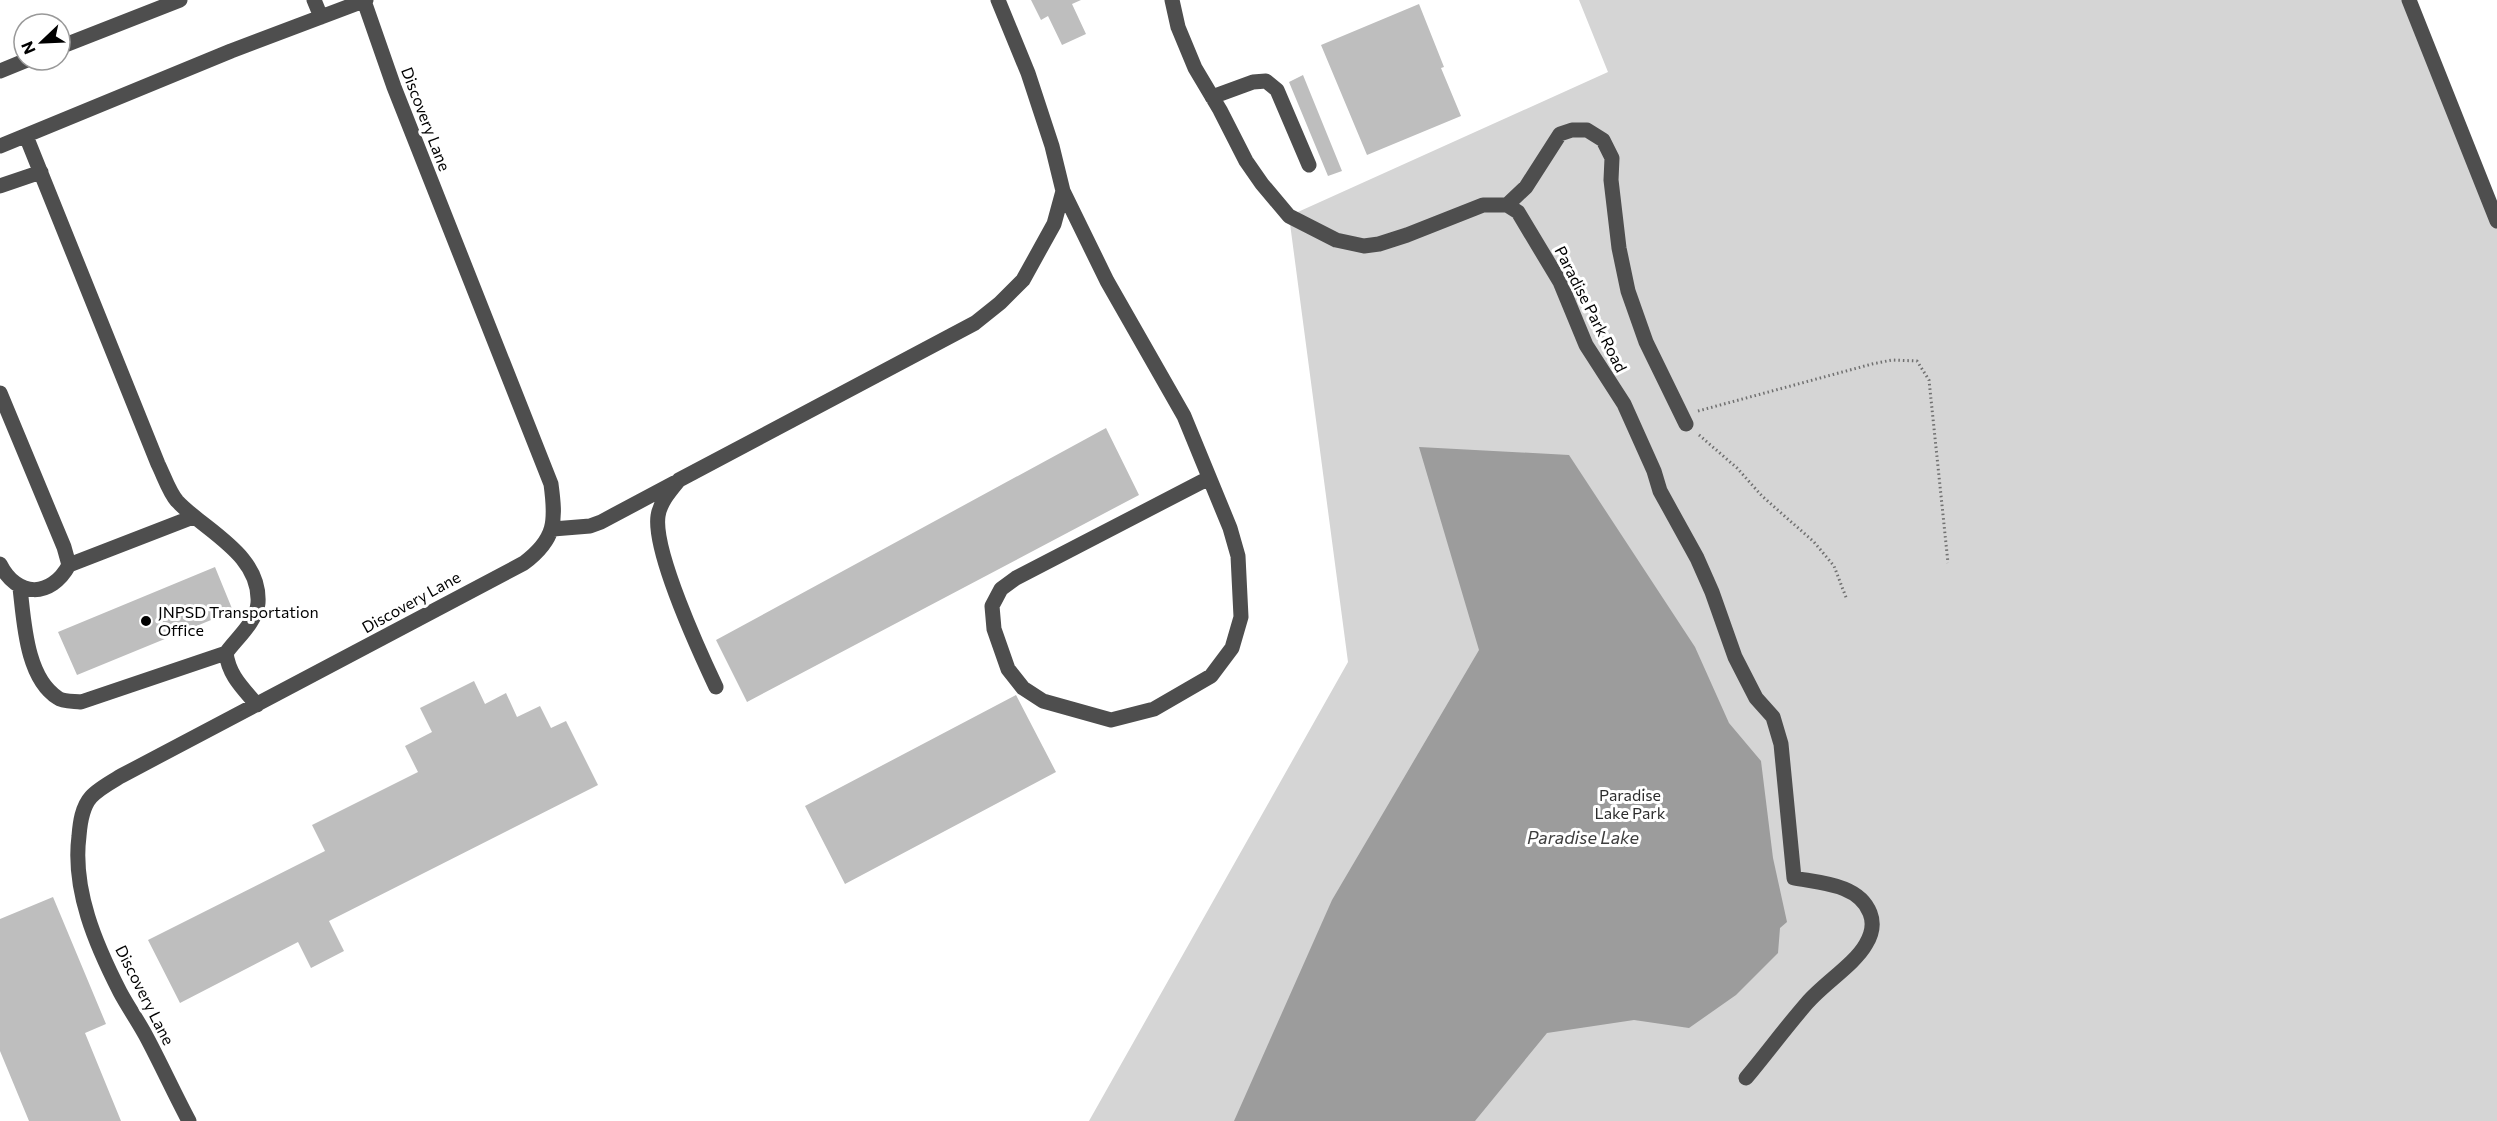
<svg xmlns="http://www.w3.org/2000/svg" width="2497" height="1121" font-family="Commissioner,sans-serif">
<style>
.green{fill:#d5d5d5}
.water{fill:#9c9c9c}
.building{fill:#bebebe}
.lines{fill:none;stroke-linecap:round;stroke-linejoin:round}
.path{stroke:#707070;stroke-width:3;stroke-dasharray:1.5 3;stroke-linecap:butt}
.minor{stroke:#4e4e4e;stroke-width:15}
.poi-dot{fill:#000;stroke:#fff;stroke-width:2}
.labels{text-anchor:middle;stroke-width:6;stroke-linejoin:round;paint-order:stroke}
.street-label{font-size:16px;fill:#000;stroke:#fff}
.poi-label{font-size:16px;fill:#000;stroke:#fff;text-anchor:start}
.park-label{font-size:16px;fill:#2c2c2c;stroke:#fff}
.water-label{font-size:18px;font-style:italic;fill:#3d3d3d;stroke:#fff}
</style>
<rect width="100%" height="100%" fill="#fff"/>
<path class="green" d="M1579,0H2409L2497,221V1121H1089L1348,662L1289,216L1608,72Z"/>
<path class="water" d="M1419,447L1569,455L1695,647L1729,723L1761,761L1773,858L1787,922L1780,928L1778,953L1736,995L1689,1028L1634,1020L1547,1033L1475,1121H1234L1332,900L1479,650Z"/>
<path class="building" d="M1031,0H1081L1072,4L1086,34L1062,45L1048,16L1041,20Z
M1419,4L1444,67L1441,68L1461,116L1367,155L1321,45Z
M1303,75L1342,171L1328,176L1289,82Z
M1106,428L1139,495L747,702L716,640Z
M215,567L233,611L77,675L58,632Z
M474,681L485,704L506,693L517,717L540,706L551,728L566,721L598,785L329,921L344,951L311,968L298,942L180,1003L148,940L325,851L312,825L418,772L405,746L432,732L420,708Z
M1016,695L1056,772L845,884L805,806Z
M53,897L106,1024L85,1033L121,1121H29L0,1051V919Z"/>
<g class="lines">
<path class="path" d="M1698,411L1872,364L1892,360L1917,361L1929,380L1948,563
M1699,435L1737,468L1762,496L1814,542L1834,566L1847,600"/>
<path class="minor" d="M314,0L321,17
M1172,0L1178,27L1195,68L1220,110L1246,161L1262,184L1289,216L1336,240L1364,246L1379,244L1407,235L1483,205H1507L1518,212L1560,282L1586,345L1624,404L1654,471L1660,491L1697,558L1712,592L1735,657L1756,698L1773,717L1781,744L1794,878C1820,883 1859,884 1870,913C1874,923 1872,934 1866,944C1855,964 1823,984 1807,1003C1786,1027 1767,1053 1746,1078
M2409,0L2497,221
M60,47L180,0
M0,71L27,60
M1212,97L1253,82L1266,81L1277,90L1309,165
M26,136L158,464C164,476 169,492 177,501C205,531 261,554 258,603C257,621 236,639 226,653C229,676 243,688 257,705
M0,146L231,51L366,0
M0,186L41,172
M1063,191L1107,281L1184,416L1230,528L1238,556L1241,617L1232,648L1211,676L1154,709L1111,720L1043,701L1023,688L1008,669L994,629L992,606L1001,589L1016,578L1209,478
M1507,205L1526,187L1560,134L1572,130H1587L1603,140L1612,158L1611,180L1619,248L1628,291L1646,342L1686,424
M0,393L64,547L69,565C51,598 17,598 0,564
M553,529L590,526L601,522L674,483
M69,565L193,517
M20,588C24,621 26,678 58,698C63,702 75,701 81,702L226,653
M716,687C700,653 653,551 658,516C660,502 670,491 679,480L975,323L1000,303L1023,280L1054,224L1063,191L1052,146L1028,73L998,0
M189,1121C174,1093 161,1064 146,1036C138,1021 128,1007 120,992C96,945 72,890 79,836C80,823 82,807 91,797C98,789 111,782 121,776L524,563C556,539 556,521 551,484L394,87L364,1"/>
</g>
<circle class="poi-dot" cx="146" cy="621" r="6"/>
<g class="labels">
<g class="street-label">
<text transform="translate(426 119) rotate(69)" y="6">Discovery Lane</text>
<text transform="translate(1591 309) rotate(63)" y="6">Paradise Park Road</text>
<text transform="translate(411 602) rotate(-29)" y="6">Discovery Lane</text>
<text transform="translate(145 995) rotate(63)" y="6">Discovery Lane</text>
</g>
<g class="poi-label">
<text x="158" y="618">JNPSD Transportation<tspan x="158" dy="18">Office</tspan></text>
</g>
<g class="park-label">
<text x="1630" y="801">Paradise<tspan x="1630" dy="18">Lake Park</tspan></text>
</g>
<g class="water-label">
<text x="1583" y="844">Paradise Lake</text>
</g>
</g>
<g transform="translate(42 42) rotate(247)"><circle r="28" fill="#ffffff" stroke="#999999" stroke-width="1.5"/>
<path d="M0-4.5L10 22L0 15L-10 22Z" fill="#000000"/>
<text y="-9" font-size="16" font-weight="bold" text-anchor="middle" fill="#000000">N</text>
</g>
</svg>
